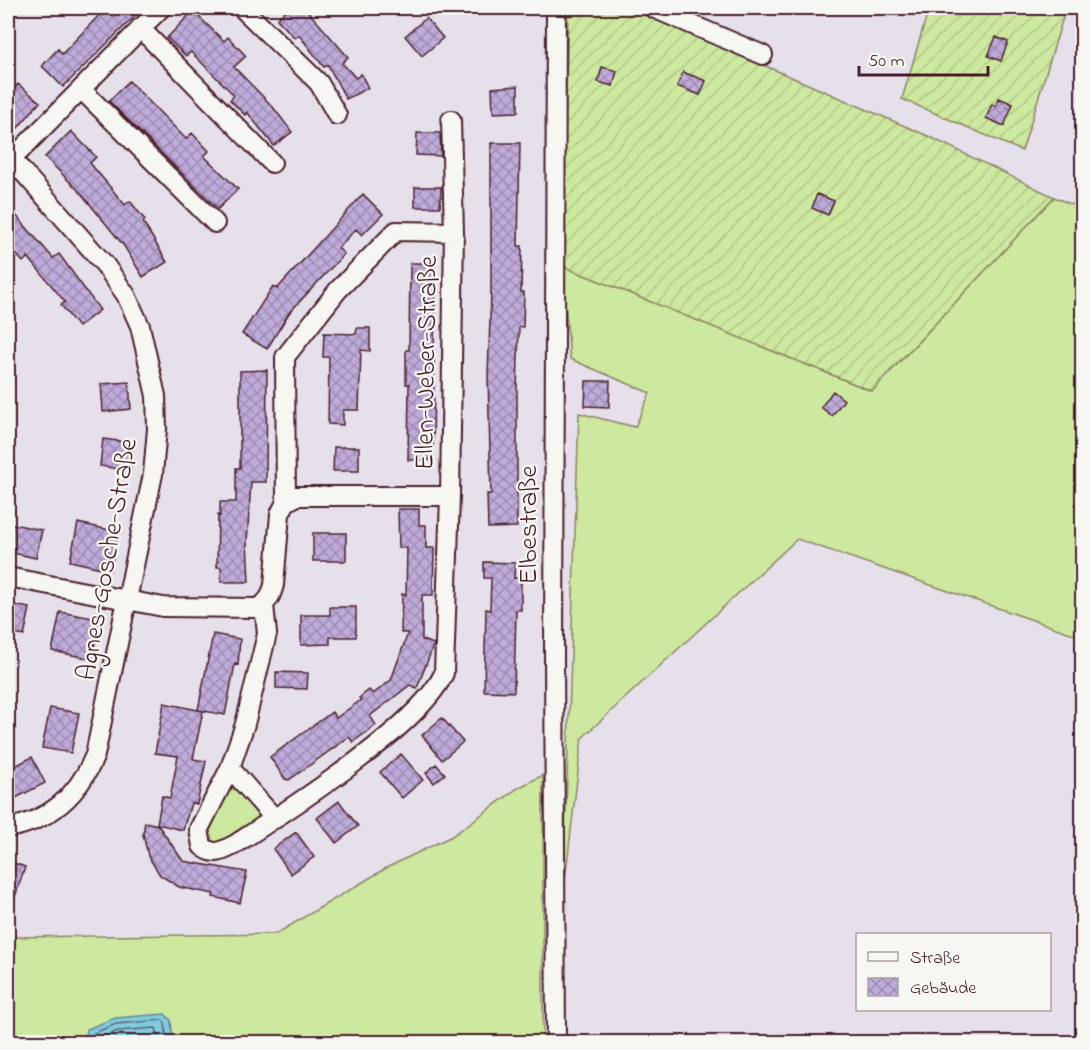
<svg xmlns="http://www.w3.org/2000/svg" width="1090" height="1050" font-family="'Indie Flower',sans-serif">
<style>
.grass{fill:#cde89f;stroke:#8c8465;stroke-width:1.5}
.garden{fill:url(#garden-furrows);stroke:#8c8465;stroke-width:1.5}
.water{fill:#7ecbdd;stroke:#698696;stroke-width:1.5}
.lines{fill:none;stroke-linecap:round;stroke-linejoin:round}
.shore{stroke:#5f6472;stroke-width:1.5}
.building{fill:url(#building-cross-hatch);stroke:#4a1f2b;stroke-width:1.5}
.street-casing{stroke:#4a1f2b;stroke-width:22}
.street{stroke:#f6f6f2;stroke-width:18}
.labels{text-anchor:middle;stroke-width:4.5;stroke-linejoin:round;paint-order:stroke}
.street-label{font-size:27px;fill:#4a1f2b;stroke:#f6f6f2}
</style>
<defs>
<pattern id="garden-furrows" width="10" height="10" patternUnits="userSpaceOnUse" patternTransform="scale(1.5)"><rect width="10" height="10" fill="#cde89f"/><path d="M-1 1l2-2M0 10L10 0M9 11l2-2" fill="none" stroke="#b2c789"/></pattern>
<pattern id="building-cross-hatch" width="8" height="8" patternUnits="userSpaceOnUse" patternTransform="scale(1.5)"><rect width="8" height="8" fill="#bfabda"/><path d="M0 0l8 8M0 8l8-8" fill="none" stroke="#9d8bb1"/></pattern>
</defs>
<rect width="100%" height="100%" fill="#e6e0eb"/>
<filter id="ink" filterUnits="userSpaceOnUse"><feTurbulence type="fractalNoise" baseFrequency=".0167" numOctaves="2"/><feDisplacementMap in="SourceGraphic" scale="12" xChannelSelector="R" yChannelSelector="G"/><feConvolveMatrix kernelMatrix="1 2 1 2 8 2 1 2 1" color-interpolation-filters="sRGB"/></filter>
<g filter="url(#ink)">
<path class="grass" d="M1054,197L1082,209V637L797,539L582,738L563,898L579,413L635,427L650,393L570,359L562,266L872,391Z
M543,775V1042H8V937L276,934L388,867L452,836L518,788Z
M235,788L246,793L260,814L256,824L214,845L208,841L206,833L226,792Z"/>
<path class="garden" d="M568,8H631L928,136L1054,197L872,391L562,266Z
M929,8H1066L1022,151L902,99Z"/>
<path class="water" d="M165,1014L171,1020L173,1042H85L87,1029L115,1018Z"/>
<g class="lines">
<path class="shore" d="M91,1042L94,1033L116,1024L162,1020L165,1023L167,1042
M99,1042L101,1038L118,1031L156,1028L160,1042"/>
</g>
<path class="building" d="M106,8H143L63,87L42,66L58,49L62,54Z
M288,8H305L348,57L342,63L356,78L361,74L368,88L346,99L328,65L324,67L299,35L295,38L277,19Z
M193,11L224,41L228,37L246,56L234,67L273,107L292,132L274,146L247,112L245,115L230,100L234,95L191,52L186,56L167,38Z
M426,18L443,38L422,56L405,36Z
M996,37L1008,42L1001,61L988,56Z
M602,67L617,71L613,86L598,82Z
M683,72L706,81L700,95L677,86Z
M129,81L186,139L192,133L209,151L204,156L238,189L218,209L109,101Z
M18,84L40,102L17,129L8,121V96Z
M518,86V112L493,113L492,88Z
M999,98L1013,104L1004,126L986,118L992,104L996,106Z
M71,131L96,157L90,163L125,205L130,201L145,220L143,222L167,262L143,277L124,246L80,192L45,157Z
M417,133H440L441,156L416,155Z
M491,143H520L518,246H522L521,292H524L523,327H519L517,389V527L488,528L487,494H491L488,375L491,292Z
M415,187H441L440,207H415Z
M363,194L383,214L362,235L356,229L338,248L344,254L289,313L267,349L242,334L273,286L277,289Z
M817,194L834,201L828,215L812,208Z
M8,206L53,258L59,254L100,310L78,327L61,305L65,302L28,257L23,262L8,245Z
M410,263H435L433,460H408L409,384H406V350H409Z
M357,328H370V351L361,350L359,410H343V425L328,424L329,357H323L324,333L356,334Z
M267,370L266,482H251L247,542L249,582H221V567H217L218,515L220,516V502H236V468H240V371Z
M586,381H610L609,407L585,406Z
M129,382L131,409L103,412L101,384Z
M833,391L844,400L832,416L821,407Z
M103,439L133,443L130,471L100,466Z
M334,447H359V471H333Z
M398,509H419V525H426V548H434L433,595H422V640L434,644L417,688L410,685L370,716L376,725L353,742L349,737L289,780L285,779L270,757L332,712L336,718L361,700L359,698L369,690L373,694L391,680L408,633H401L402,594L406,595L407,548H399Z
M8,523L42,530L36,558L8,552Z
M78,523L119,532L110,570L70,561Z
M313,533H346V561H313Z
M484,562L515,563L514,578H521V610H516L514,692L484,691L486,609L490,610L491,578H484Z
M8,604L30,608L24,636L8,633Z
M330,607H356V637H330V644L301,645V615H330Z
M60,612L99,619L92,659L52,651Z
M213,634L240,639L238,665L235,664L225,715L198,710Z
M276,672L308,673L307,689L276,688Z
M164,703L203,711L193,759L206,761L197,804L191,803L183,830L157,824L162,796L170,798L178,756L155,753Z
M50,708L79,713L71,753L42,748Z
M442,718L463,742L442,760L422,735Z
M401,754L423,780L402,798L380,772Z
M32,757L45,783L8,802V770Z
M436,764L445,774L434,783L426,773Z
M339,801L358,826L336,843L317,818Z
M145,822L158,825L183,861L247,872L240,903L213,897L214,894L179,887L160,875L148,856L143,834Z
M296,832L314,857L291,874L273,849Z
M8,861L25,867L10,912L8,911Z"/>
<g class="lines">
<g class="street-casing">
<path id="street" d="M242,8L319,83L337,115
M653,8L763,55
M140,28L272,163
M81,89L215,223
M451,120L454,232
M8,155L105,265L126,295L140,326L156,396L157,429L153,474L95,755C79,794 50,821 8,828
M12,159L161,8
M286,502L297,496H450
M8,577L163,607L257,608C268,603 271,596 274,585L280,514L286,502L285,357L338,290L396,231L454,232L450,496L444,673C421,726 286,811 234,845C221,852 214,856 202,846L199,829L230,768L245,724L267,634L264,605
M230,768L275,819
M556,1042L554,652L556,8"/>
</g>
<use href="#street" class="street"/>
</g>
</g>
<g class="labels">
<g class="street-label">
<text transform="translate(425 363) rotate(-89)" y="9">Ellen-Weber-Straße</text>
<text transform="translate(527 525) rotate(-90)" y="9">Elbestraße</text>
<text transform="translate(106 559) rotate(-80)" y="9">Agnes-Gosche-Straße</text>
</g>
</g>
<rect width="1090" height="1050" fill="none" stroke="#f6f6f2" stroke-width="30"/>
<rect x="15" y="15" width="1060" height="1020" fill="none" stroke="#4a1f2b" stroke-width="2" filter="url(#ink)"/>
<rect x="856" y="933" width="195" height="78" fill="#f6f6f2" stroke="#b1a0a2" stroke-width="1.5"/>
<rect x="868" y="952" width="30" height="9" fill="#f6f6f2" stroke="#b1a0a2" stroke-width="1.5"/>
<text x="910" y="963" font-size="18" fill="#4a1f2b">Straße</text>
<rect x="868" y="978" width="30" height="18" fill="url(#building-cross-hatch)" stroke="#b1a0a2" stroke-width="1.5"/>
<text x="910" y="993" font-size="18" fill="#4a1f2b">Gebäude</text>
<path d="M859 66v9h129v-9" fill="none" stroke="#4a1f2b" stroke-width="3"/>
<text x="868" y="66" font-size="18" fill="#4a1f2b" stroke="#f6f6f2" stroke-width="4.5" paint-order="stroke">50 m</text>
</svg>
